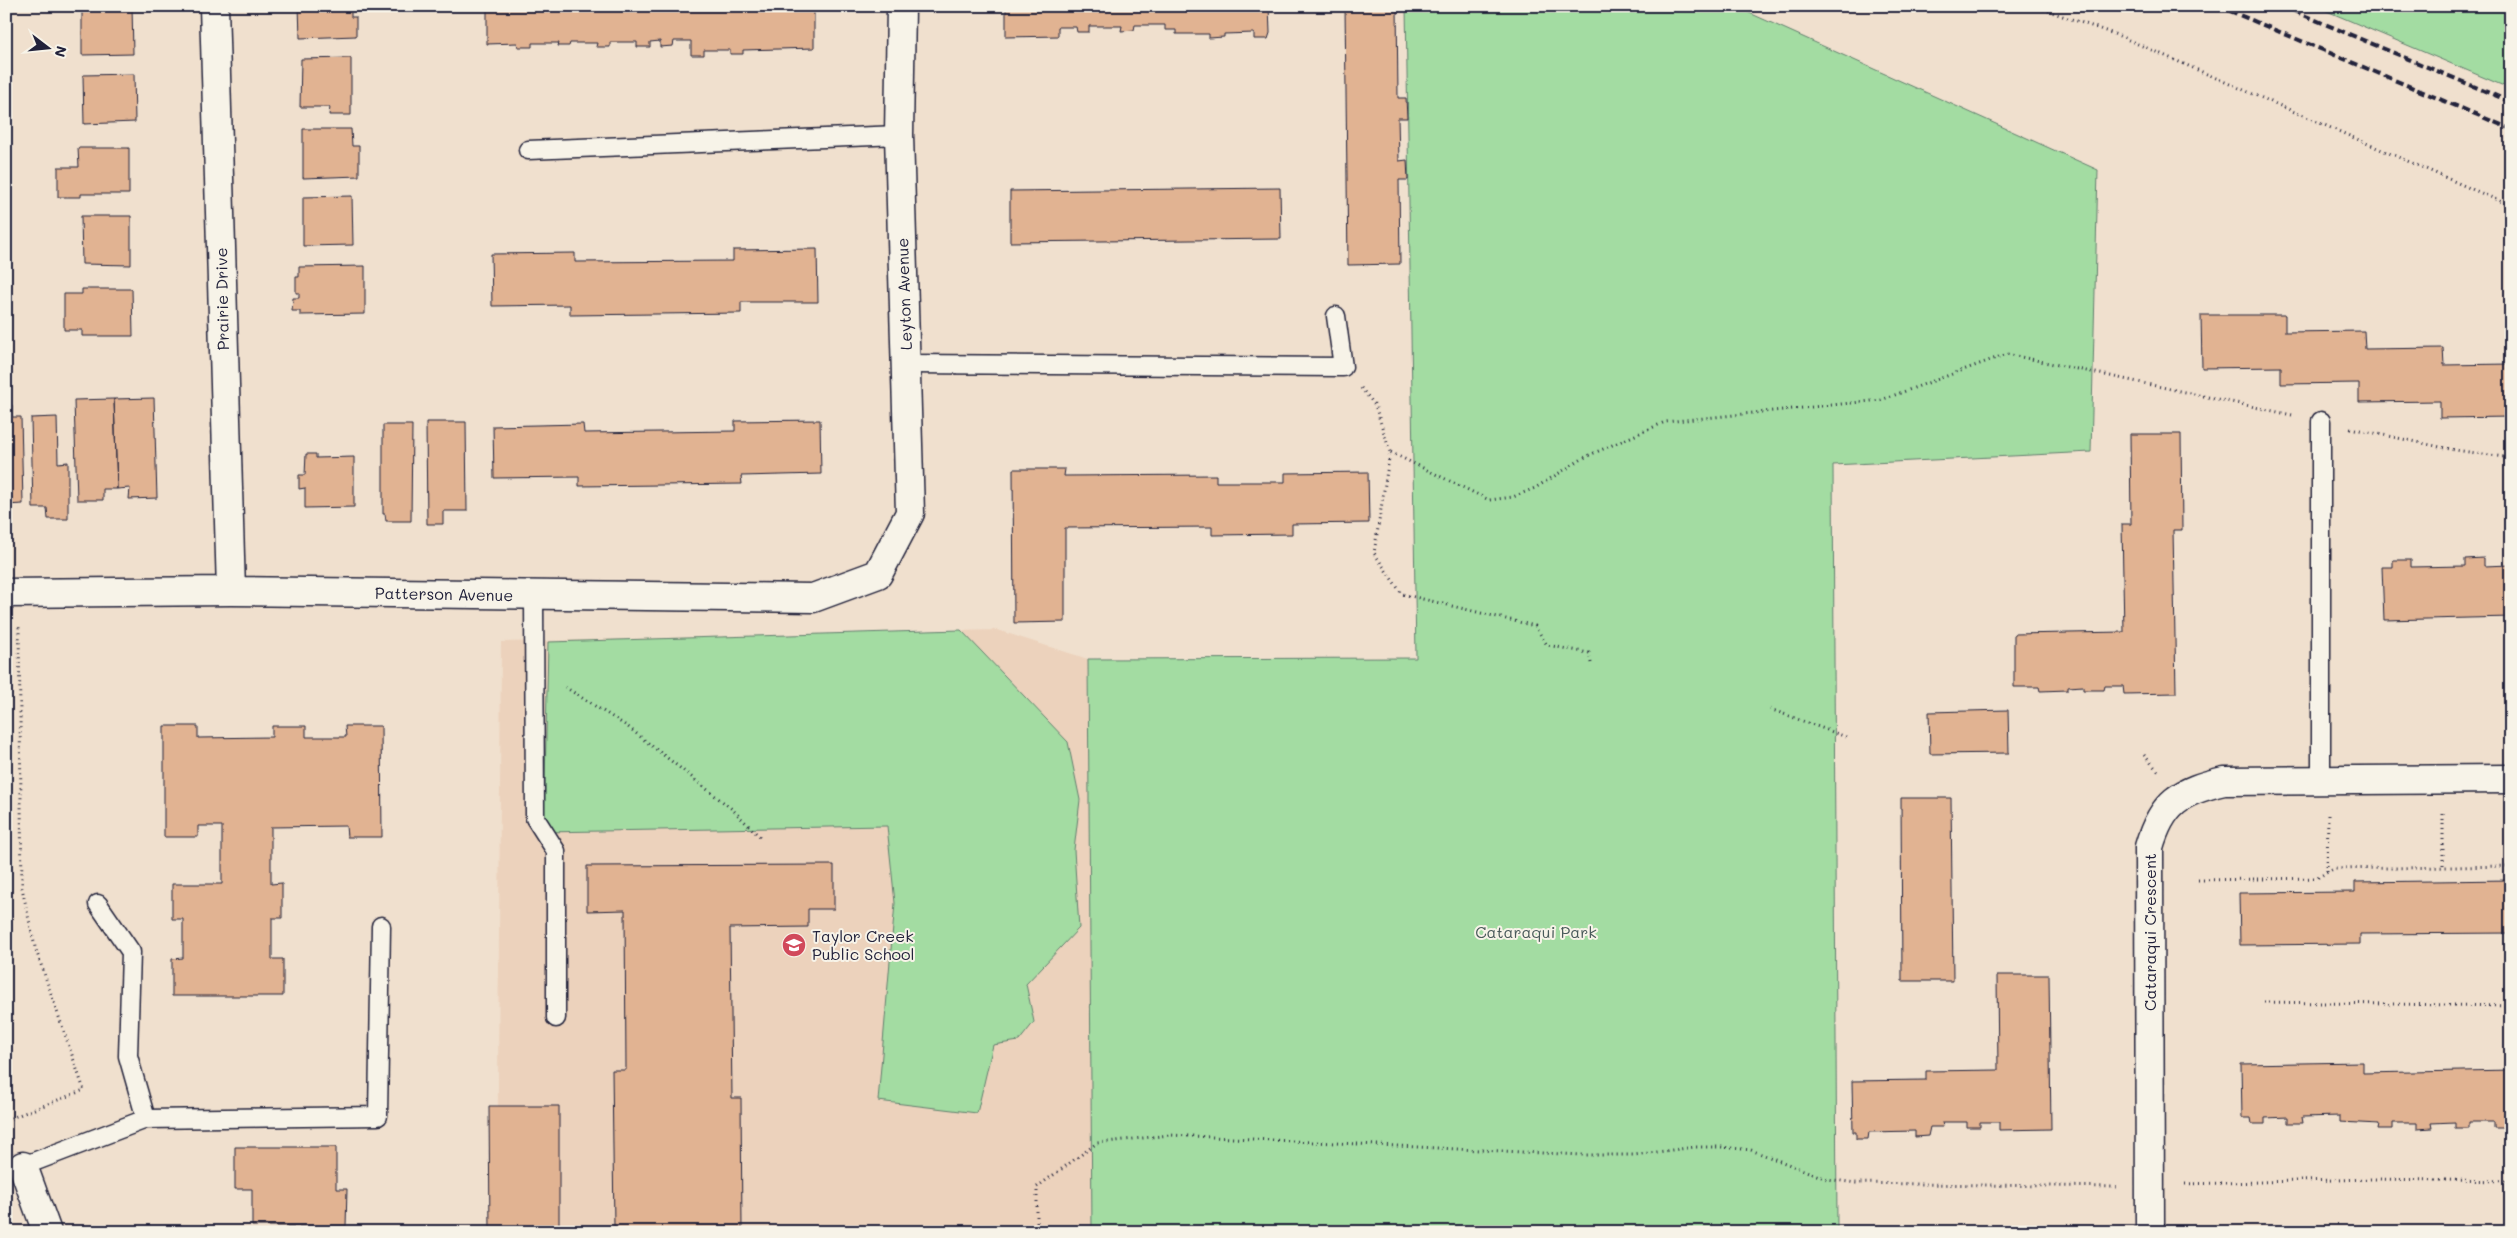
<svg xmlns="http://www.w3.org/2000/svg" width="2517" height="1238" font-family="Mali,sans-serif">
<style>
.built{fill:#ecd2bc}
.green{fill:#a3dca2;stroke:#627f6e}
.building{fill:#e1b392;stroke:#22223b}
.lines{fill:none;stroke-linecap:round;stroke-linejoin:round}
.service-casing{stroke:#22223b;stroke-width:21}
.minor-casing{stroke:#22223b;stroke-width:31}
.path{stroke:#22223b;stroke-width:3;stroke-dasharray:1 4;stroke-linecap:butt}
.service{stroke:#f7f3e8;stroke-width:18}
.minor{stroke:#f7f3e8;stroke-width:28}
.rail{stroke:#22223b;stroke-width:4;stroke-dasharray:8 4;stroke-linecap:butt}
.labels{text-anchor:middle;stroke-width:4;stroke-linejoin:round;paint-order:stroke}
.street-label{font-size:16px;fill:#22223b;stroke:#f7f3e8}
.park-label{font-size:16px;fill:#495a5a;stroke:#f7f3e8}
.poi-label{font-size:16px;fill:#22223b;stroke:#f7f3e8;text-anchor:start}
</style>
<rect width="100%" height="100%" fill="#f0e0ce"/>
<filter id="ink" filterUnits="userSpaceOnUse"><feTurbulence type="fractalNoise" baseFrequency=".02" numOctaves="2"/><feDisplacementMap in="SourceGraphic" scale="10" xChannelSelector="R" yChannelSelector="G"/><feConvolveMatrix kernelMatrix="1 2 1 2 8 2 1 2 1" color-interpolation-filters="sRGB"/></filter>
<g filter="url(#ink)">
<path class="built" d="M997,630L1088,659L1092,1232H497L501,642Z"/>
<path class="green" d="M1406,6H1734L2098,170L2091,452L1833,465L1837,1232H1092L1088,659L1416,658Z
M2315,6H2511V89Z
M961,630L1068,742L1080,800L1074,850L1079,928L1026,984L1034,1022L1019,1041L993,1045L977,1113L878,1101L895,903L887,826L544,832L548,642Z"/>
<path class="building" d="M82,6H132L133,54L82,55Z
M299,6H351V17H356V36L300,38Z
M487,6H814V48L743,50V54H730V50H704V55H691V41H674L673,46L660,47V41L650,42V47H637V42H610V47H596L597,43H570L569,46H558L559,43H532V47H518L517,43L487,44Z
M1006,6H1269L1270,33L1268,39H1254V33L1224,34V37L1209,38V34H1176V30H1165V25H1135L1134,30L1121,31L1122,26H1089V32H1077L1076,27H1058V36L1006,37Z
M1345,6H1397L1398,98H1406L1407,118H1398L1399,161L1407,160L1408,180H1399L1400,264L1348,265Z
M351,58V115H329L330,107H300L301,59Z
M134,74L135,122L84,124L83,75Z
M303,129H351L352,146H359V176L303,178Z
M78,148H129V194H81V197H58V167H79Z
M1280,188L1281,239L1010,242V191Z
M352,196L353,245L303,246V197Z
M81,216H131V265L82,264Z
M817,249L818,302H741V313L570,315V305L492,306L491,254L575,253V262L733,261V250Z
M365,266V314L300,315V311H292L293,298H299V293H296V277H299V267Z
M82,289H132L133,336H82V330H64V294H82Z
M2201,315H2285V332L2364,331L2365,349L2443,348L2444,365L2511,364V417L2440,418V401L2359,402V383L2281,384V367L2202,368Z
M154,398L157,498L129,499L130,488L117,489L114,399Z
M114,399L117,489H103V500H77L74,400Z
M12,405V417H21L23,504L6,505V406Z
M57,417L58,463L68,462V519H48L47,508H33L31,418Z
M820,420L821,474L741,476L742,484L579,486V477L494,478L493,426L583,424L584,433L735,431V421Z
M426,422H466L467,511H443V524H427Z
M383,425H412L411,521H386L385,514H383Z
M2130,434H2181L2182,530H2173L2176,693L2124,694L2123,686H2105L2104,690H2083V686L2068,687V690L2040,691L2039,687H2014V634L2124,632L2122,524H2131Z
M306,454H316V458L354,457V507L305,508V488L299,489V475H305Z
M1013,469H1065L1064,476L1216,475V482H1285V473L1368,472L1369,523L1292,524V534L1212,535V527L1065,528V622L1014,623Z
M2484,558V566L2511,565V617L2384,620L2382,567H2393V560H2411V567L2465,566V559Z
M2008,710L2009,753L1930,754L1929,712Z
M164,726H198V738L272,737V726H306V737H346L345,726H381L382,837H347L346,826L271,827V884L282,883V918H272V959H283V996H172V959L183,958V919H172V884H222V826H198V837H164Z
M1901,798H1951L1953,981H1902Z
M834,865V909H808V927L730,928L732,1098H741L742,1232H490L489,1106H559V1228L618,1227L614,1226L612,1070H626L625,910L587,911V866Z
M2511,880V933L2360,934V944L2240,945L2239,893L2355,892V882Z
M1997,975H2049L2051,1129L1999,1130V1122H1980V1127H1967V1122H1942L1943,1127H1930L1928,1136L1915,1137V1131L1869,1132L1868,1139H1856V1132H1853L1852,1081L1926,1080V1071L1998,1070Z
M2363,1062V1073L2511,1070V1122H2508V1128H2494V1122H2469V1128H2455V1122L2431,1123L2432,1128L2417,1129V1123H2393V1129H2378L2379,1124L2340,1122V1116L2302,1117L2303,1123H2288V1117L2265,1118V1124H2252L2251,1118H2242L2241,1064Z
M235,1147H336V1189H347L346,1226H252V1189H235Z"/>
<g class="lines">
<g class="service-casing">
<path id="service" d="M528,150L899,135
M906,364L1343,367L1336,316
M534,595L535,818L556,851V1018
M2321,780V421
M98,904L131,952L128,1056L146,1119
M23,1166L146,1119L378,1116L381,926"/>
</g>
<g class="minor-casing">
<path id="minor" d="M214,6L231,591
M6,593L231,591L813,598L878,574L910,513L899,135L901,6
M23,1166L47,1232
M2150,1232L2149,847C2162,802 2180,791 2224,781L2511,779"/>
</g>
<path class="path" d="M2034,6L2117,35L2511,206
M1361,388L1375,405L1390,452
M2350,428L2455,450L2511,458
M1591,663L1589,653L1547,645L1535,626L1402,594L1374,553L1390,452L1489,500L1513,497L1535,488L1587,456L1665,422L1881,400L2007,354L2292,415
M565,687L628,727L732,809L762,839
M1770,709L1849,738
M2144,755L2158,771
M2443,814V868
M2327,871L2328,815
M2198,880L2317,878L2333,869L2511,866
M2264,1002L2511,1006
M6,1120L84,1090L35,947L22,888L19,626
M2185,1184L2373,1179L2511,1181
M1037,1232V1187L1097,1143L1170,1135L1583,1155H1634L1695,1147H1721L1751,1150L1827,1179L1856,1183L2116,1187
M2433,1232L2511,1230"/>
<use href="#service" class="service"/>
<use href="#minor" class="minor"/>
<path class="rail" d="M2218,6L2511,129
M2282,6L2511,102"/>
</g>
</g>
<defs>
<g id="school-disc" transform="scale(1.25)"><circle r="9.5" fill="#d1495b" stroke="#f7f3e8"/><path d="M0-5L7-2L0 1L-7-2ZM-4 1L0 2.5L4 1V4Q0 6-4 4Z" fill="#fff"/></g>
</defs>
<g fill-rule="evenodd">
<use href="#school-disc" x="794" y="945"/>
</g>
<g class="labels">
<g class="street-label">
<text transform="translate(904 294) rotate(-92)" y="6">Leyton Avenue</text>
<text transform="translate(222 299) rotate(-91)" y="6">Prairie Drive</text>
<text transform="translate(444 594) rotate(1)" y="6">Patterson Avenue</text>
<text transform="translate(2150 932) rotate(-90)" y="6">Cataraqui Crescent</text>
</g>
<g class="park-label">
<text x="1536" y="938">Cataraqui Park</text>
</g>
<g class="poi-label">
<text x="812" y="942">Taylor Creek<tspan x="812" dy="18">Public School</tspan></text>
</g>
</g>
<rect width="2517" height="1238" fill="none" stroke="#f7f3e8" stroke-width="25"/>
<rect x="12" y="12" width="2492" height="1213" fill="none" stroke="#22223b" stroke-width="2" filter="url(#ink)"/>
<g transform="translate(48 48) rotate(106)" stroke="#f7f3e8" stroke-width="4" paint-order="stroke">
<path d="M0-4L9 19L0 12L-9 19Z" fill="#22223b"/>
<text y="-8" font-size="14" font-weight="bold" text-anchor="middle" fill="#22223b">N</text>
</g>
</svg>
